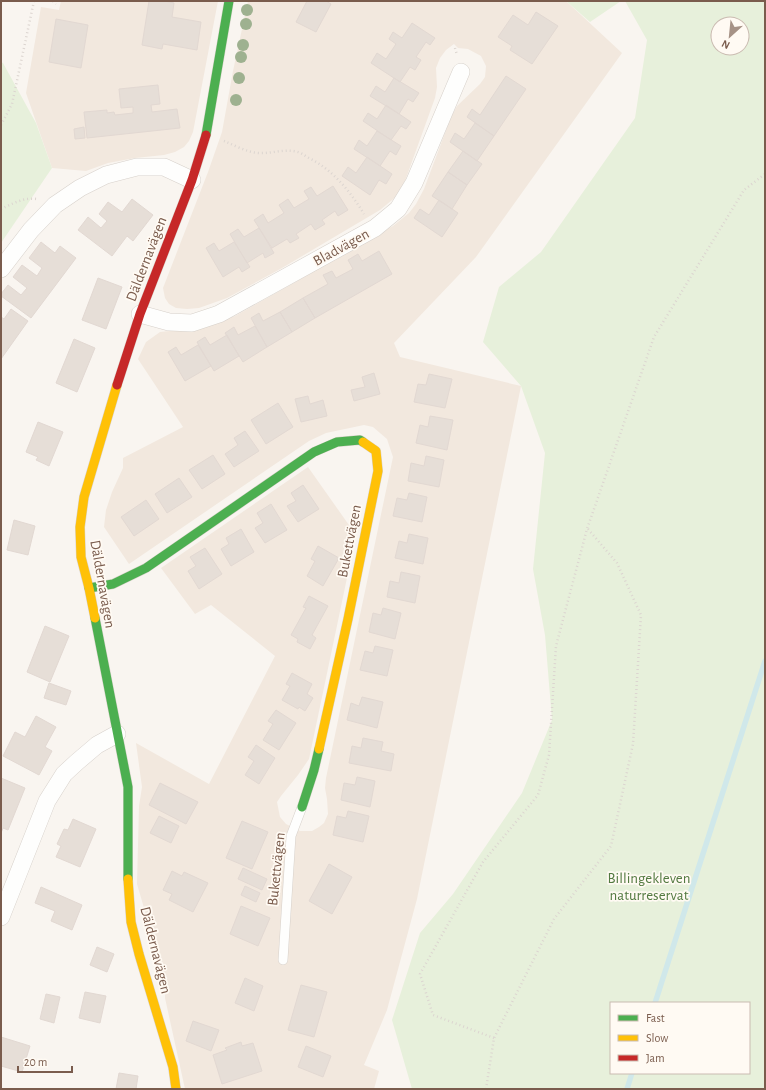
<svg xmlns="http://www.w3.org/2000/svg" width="766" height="1090" font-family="'Alegreya Sans',sans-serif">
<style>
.residential{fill:#f2e8de}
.green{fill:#e7f0db;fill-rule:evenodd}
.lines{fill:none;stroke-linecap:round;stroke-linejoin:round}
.stream{stroke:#d0e8ea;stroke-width:5.5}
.building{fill:#e6ded7;stroke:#e2d8d2}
.lane-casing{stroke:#d7d1cb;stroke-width:10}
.street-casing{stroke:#d7d1cb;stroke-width:18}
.fast-casing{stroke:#d9d2cb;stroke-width:10}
.slow-casing{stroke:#d9d2cb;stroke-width:10}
.jam-casing{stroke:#d9d2cb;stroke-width:10}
.path{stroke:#dcd5d0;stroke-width:2.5;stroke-dasharray:1 3;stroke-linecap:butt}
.lane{stroke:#fefefd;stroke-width:9}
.street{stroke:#fefefd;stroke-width:17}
.fast{stroke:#4caf50;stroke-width:9}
.slow{stroke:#ffc107;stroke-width:9}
.jam{stroke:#c62828;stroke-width:9}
.tree{fill:#9eb190}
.labels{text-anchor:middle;stroke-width:3.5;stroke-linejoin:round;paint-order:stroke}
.street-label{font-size:15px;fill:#7a5c4d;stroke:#fffaf3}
.park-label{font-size:15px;fill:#537a41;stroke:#fffaf3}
</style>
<rect width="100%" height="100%" fill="#f9f5f0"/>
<path class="residential" d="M61,1H218L193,132L189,141L184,147L175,152L164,155L135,158L108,163L86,171L52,168L26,93L41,7L59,10Z
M248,1H566L622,53L476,257L394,343L400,357L521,386L417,899L387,1010L364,1065L379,1071L374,1089H185L165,998V980L137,884L139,806L142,787L136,743L209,784L275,656L211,605L195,614L161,568L308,467L356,535L309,759L298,775L281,796L277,802L280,817L286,824L300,831H312L319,827L324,823L328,814L327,799L325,788L326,778L393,457L387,439L373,427L364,425L326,433L309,441L129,564L104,527L106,510L112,492L123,468V458L183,427L138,359L146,342L160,332L197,328L235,316L292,284L369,239L393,226L409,213L416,204L424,189L451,117L457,106L480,84L485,77L486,66L481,56L468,49L458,48L454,44L446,50L440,58L436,68L437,87L435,98L405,181L398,195L380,210L282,268L227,298L199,308L187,309L176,308L169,304L165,298L163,288L208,172L222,132L233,71Z"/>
<path class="green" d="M566,1H621L590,22Z
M625,1H765V1089H412L392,1020L420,933L453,894L522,793L552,720L545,635L533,569L545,453L521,386L483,342L499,287L541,252L635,118L647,40ZM718,24H742V48H718ZM611,1003H749V1073H611Z
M1,62L3,63L36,123L52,168L1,243Z"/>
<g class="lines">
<path class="stream" d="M655,1003L765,661
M627,1089L632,1073"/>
</g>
<path class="building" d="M149,1H165L174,3L172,17L201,22L197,50L163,44L162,49L142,45Z
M307,1H326L331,4L316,32L296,22Z
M536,12L558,26L532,64L510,50L512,46L498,37L513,15L528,25Z
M56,19L88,25L81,68L49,62Z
M412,23L435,38L430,45L426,42L416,57L421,60L415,70L410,67L400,82L371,63L377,53L386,59L396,44L389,39L393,32L402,38Z
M506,76L526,89L494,136L467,117L472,109L480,115Z
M394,78L419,93L413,102L408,99L399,114L370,96L376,86L385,92Z
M158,85L160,104L151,105L152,112L177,109L180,128L87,138L84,112L107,110V113L114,112L115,115L133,113V107L121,108L119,89Z
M386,105L411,122L406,129L401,126L391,140L363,121L368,113L377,119Z
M475,123L494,136L477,161L450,142L455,133L464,139Z
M84,127L85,138L75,139L74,129Z
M377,131L401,146L396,155L390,151L380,166L354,149L359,140L367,146Z
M463,151L482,164L467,185L448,172Z
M367,157L392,174L386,184L379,180L370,195L342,176L348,167L356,173Z
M448,172L467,185L452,209L432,196Z
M333,186L348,210L338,216L335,211L322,220L325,224L315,230L311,224L296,234L299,238L290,243L287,239L272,248L254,220L263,214L268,223L284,213L279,205L288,199L294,208L309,199L304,191L311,187L317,196Z
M132,199L153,215L133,241L127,236L112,256L78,230L88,217L101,228L107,221L99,214L108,202L122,212Z
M439,200L458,213L442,237L414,218L420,209L429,215Z
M259,228L274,253L265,258L263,253L247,263L230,234L238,229L244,237Z
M41,242L55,253L60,246L76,258L31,318L1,296V294L8,285L21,295L27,288L13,277L22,265L37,276L42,268L29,258Z
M234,242L250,267L242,272L239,267L223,277L206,248L214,243L219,251Z
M379,251L392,274L315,318L303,298L328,284L323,275L332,271L336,278L353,269L348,260L358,254L362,261Z
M98,278L122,287L106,329L82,320Z
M303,298L315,318L292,332L280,312Z
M11,309L28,321L1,359V317L4,319Z
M280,312L292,332L267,347L251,318L259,313L263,321Z
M255,326L267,347L243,362L225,333L234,327L238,335Z
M227,335L239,356L214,371L197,342L205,337L210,345Z
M74,339L95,348L77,392L56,383Z
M198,345L211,366L185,381L168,352L176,347L181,355Z
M374,373L380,394L354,401L351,390L365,387L362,377Z
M429,374L452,379L445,408L414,402L418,384L426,385Z
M308,396L310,404L323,400L327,416L301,422L295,399Z
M278,403L293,427L266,444L251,420Z
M430,416L453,420L447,450L416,443L420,425L428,427Z
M38,422L63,432L49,466L36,460L38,457L26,452Z
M245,431L259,451L234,467L225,454L238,445L234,438Z
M213,455L225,474L202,489L189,470Z
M426,456L444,460L439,487L408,481L411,463L424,466Z
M179,478L192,497L167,513L155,494Z
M303,485L319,509L298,522L287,506L296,501L291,493Z
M409,493L427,497L422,522L393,516L397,498L407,500Z
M146,500L159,519L134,536L121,517Z
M271,504L287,530L265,543L255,528L263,523L257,513Z
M14,520L35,526L28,555L7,550Z
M241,529L254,552L231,566L221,549L229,544L226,538Z
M409,534L428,538L423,564L395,558L399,541L407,543Z
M318,546L339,558L323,586L307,576L315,561L311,559Z
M205,548L222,574L199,589L188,571L196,566L190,557Z
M401,572L420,576L415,603L387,597L390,581L399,583Z
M309,596L328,606L312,635L316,638L310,649L297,642L298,639L291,635L306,608L303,607Z
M383,608L401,613L395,639L369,632L373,613L381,615Z
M45,626L69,636L50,682L27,672Z
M375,646L393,650L387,676L360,670L365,651L373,653Z
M292,673L312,684L307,694L313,698L305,711L299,707L298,709L282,700L290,686L286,684Z
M49,683L71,691L66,705L44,698Z
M362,697L383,702L377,728L347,720L351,703L359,706Z
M276,710L296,723L279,750L263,740L273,724L268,721Z
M36,716L56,727L45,747L52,751L39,775L3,756L15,732L25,737Z
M363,738L383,742L381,751L394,754L391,771L349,763L352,746L361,748Z
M256,745L275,758L259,784L245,775L254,761L248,757Z
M357,777L375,781L370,807L341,800L344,783L355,785Z
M1,778L25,788L8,830L3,828L1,833Z
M160,783L198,802L186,824L149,805Z
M348,811L369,816L363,842L333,835L337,816L346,818Z
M159,816L179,826L171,843L150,833Z
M73,819L96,829L80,867L56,857L61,846L57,844L64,829L68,830Z
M242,821L268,832L252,869L226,858Z
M329,864L352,877L332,914L309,901Z
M243,868L267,879L262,890L238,879Z
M172,871L182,876L184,872L208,883L193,912L169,900L172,894L163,890Z
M245,886L260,893L256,902L241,895Z
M41,887L82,905L72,930L51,921L55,911L35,903Z
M241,906L270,918L258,946L230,934Z
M97,947L114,954L107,972L90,965Z
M245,978L263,986L254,1011L235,1003Z
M301,985L327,992L314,1037L288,1030Z
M85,992L106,996L100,1023L79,1018Z
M46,994L60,997L54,1023L40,1019Z
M193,1021L219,1030L211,1051L186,1041Z
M1,1037L30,1046L22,1072L1,1066Z
M241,1042L242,1046L253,1043L262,1071L222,1084L213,1055L227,1050L225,1048Z
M306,1046L331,1056L323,1077L298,1067Z
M119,1073L138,1076L136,1089H116Z"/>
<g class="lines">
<g class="lane-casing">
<path id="lane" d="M283,960L291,836L302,807"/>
</g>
<g class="street-casing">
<path id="street" d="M1,269L31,230L55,205L80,188L106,175L137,167H164L192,180
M140,314L169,322L192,323L219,314L375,228L398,209L414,183L461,72
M1,917L47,801L64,774L77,762L97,745L117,734"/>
</g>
<g class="fast-casing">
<path id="fast" d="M206,135L229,1
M89,588L113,584L146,568L314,452L337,442L360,440L363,442
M95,618L128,787V879
M302,807L314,770L319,749"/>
</g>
<g class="slow-casing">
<path id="slow" d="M95,618L89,588L81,557L80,527L84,497L117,385
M319,749L348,619L378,471L376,451L363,442
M128,879L131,922L139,954L173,1067L176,1089"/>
</g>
<g class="jam-casing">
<path id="jam" d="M117,385L140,314L192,180L206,135"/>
</g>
<path class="path" d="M53,1L56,4
M455,48L457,55
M1,125L12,104L34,1
M224,141C234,145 246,152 258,153C272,154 285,148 298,152C302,153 305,156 309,158C333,170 350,191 364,214
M1,209C12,204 24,197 36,199
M494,1038L433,1015L420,974L483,862L538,795L549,755L556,646L587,529L654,337L744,190L765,174
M486,1089L494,1038L554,919L611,846L633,744L641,615L617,563L588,529"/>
<use href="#lane" class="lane"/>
<use href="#street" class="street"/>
<use href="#fast" class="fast"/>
<use href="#slow" class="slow"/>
<use href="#jam" class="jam"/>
</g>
<g class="tree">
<circle cx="247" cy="10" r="6"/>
<circle cx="246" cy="24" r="6"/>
<circle cx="243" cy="45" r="6"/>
<circle cx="241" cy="57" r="6"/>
<circle cx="239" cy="78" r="6"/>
<circle cx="236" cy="100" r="6"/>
</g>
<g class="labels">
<g class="street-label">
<text transform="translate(341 247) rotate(-29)" y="5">Bladvägen</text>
<text transform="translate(146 259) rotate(-69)" y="5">Däldernavägen</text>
<text transform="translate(349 541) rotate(-79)" y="5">Bukettvägen</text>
<text transform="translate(103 584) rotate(80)" y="5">Däldernavägen</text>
<text transform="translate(276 869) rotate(-84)" y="5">Bukettvägen</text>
<text transform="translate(156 950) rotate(76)" y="5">Däldernavägen</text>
</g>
<g class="park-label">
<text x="649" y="883">Billingekleven<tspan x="649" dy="17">naturreservat</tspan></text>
</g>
</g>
<rect width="766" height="1090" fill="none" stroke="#7a5c4d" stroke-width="4"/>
<rect x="610" y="1002" width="140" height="72" fill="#fffaf3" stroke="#cabbb1"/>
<rect x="618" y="1015" width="20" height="6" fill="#4caf50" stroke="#cabbb1"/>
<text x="646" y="1022" font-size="12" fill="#7a5c4d">Fast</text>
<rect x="618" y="1035" width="20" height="6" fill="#ffc107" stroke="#cabbb1"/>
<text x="646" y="1042" font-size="12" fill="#7a5c4d">Slow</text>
<rect x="618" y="1055" width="20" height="6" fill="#c62828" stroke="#cabbb1"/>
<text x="646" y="1062" font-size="12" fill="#7a5c4d">Jam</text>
<g transform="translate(730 36) rotate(207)"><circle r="19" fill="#fffaf3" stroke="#cabbb1"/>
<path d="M0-3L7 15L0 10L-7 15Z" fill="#a69286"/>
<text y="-6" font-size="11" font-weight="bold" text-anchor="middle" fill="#7a5c4d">N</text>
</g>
<path d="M18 1066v6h54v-6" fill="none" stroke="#7a5c4d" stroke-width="2"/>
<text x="24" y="1066" font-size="12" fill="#7a5c4d" stroke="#fffaf3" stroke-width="3" paint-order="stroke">20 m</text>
</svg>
